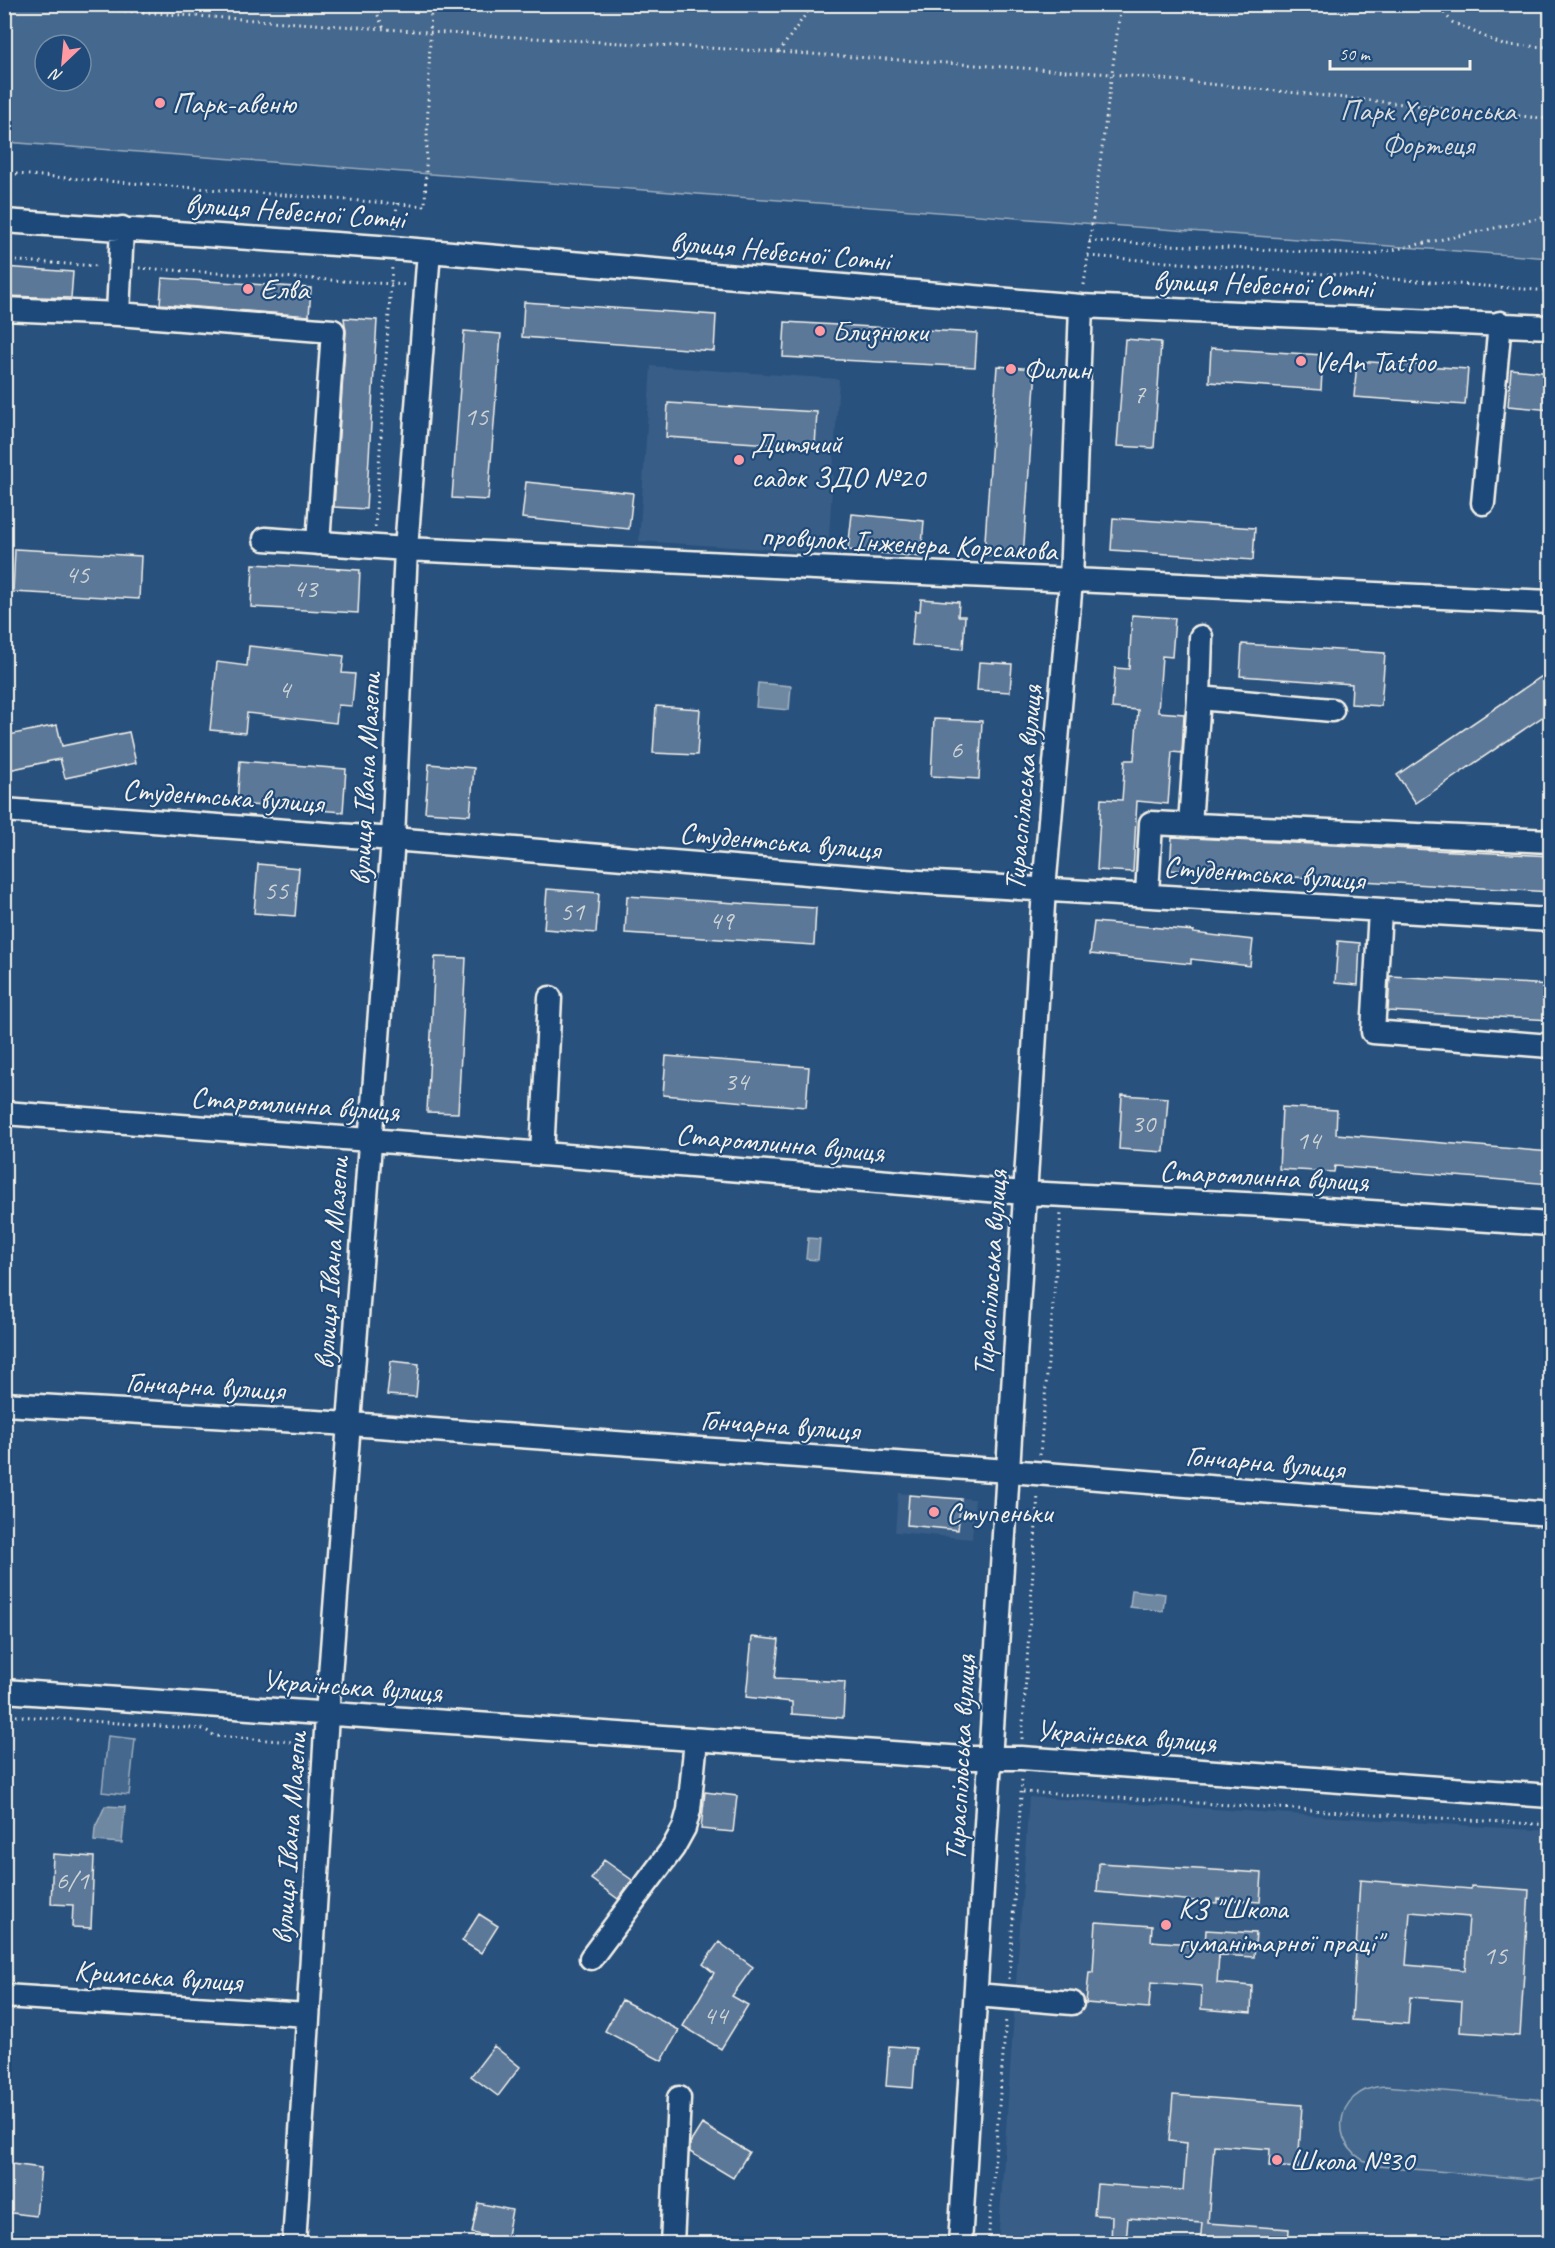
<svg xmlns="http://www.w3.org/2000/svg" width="1555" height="2248" font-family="Caveat,sans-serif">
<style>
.built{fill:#375d86}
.green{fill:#45688e;stroke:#9cacbb;stroke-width:1.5;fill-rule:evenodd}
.water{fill:#6e88a2;stroke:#a4b2be;stroke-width:1.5}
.building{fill:#5b7899;stroke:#f4f1e8;stroke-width:1.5;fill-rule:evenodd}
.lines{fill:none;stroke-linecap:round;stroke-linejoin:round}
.minor-casing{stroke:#f4f1e8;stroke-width:27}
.path{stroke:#f4f1e8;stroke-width:3;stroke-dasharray:1.5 4.5;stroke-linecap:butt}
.minor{stroke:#1f4a7a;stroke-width:22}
.poi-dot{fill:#ff9aa2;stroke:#1f4a7a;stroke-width:2}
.labels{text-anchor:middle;stroke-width:4.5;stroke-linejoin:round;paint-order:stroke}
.number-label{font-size:27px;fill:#ced3d4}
.poi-label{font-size:30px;fill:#f4f1e8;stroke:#1f4a7a;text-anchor:start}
.park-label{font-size:30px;fill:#dadcda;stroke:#1f4a7a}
.street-label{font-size:30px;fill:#f4f1e8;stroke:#1f4a7a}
</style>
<rect width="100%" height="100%" fill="#28517e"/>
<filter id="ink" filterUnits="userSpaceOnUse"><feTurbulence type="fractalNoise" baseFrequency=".0167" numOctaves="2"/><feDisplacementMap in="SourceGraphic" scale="12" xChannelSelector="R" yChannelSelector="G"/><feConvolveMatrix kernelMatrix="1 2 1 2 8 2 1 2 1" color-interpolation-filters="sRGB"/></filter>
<g filter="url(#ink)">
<path class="built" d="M651,366L839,379L828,553L639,541Z
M898,1493L975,1499L972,1539L895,1532Z
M1029,1797L1550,1831V2243L998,2244Z"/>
<path class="green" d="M4,5H1550V258L5,142ZM45,45H81V81H45Z
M108,1736L135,1739L129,1795L102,1792Z
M1385,2086L1536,2099L1550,2104V2174L1539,2178L1529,2179L1378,2166C1326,2153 1331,2088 1385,2086Z"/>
<path class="water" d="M758,683L791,686L789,710L756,707Z
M808,1238L820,1239L818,1260L806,1259Z
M1132,1590L1165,1594L1163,1611L1130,1607Z
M105,1806L125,1807L122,1843L94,1841L95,1828Z"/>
<path class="building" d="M4,267L73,272L71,298L4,296Z
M162,278L311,288L309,316L160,304Z
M524,302L716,315L714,351L522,337Z
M344,318L377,320L366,509L334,507L346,332Z
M785,322L977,333L975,367L783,357Z
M464,331L501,334L488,500L452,498Z
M1125,339L1161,342L1154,448L1117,446Z
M1211,348L1323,355L1321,390L1209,382Z
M1357,361L1468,369L1465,405L1354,397Z
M997,366L1036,369L1023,558L984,555Z
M1511,369L1551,373V410L1508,406Z
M668,403L817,412L815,447L666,437Z
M526,482L633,493L629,529L522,518Z
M852,514L924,521L921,557L848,550Z
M1113,518L1255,528L1253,560L1111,550Z
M15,549L141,556L139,599L13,592Z
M253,564L360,570L358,613L251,607Z
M921,599L959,602L958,616H965L963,649L912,645L915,611H920Z
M1132,615L1175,618L1172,657L1162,656L1158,712L1184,714L1182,753L1172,752L1168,804L1137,801L1133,872L1097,870L1101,799L1122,800L1125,760H1134L1138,710L1112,708L1115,668L1129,669Z
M1242,644L1385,653L1381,706L1351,704L1352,684L1240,676Z
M249,646L344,656L342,673L355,674L352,706L338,705L336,723L247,713L245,733L210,730L217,662L247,666Z
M979,662L1012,664L1010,692L977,690Z
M1551,670V711L1416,803L1397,775Z
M656,706L700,709L697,755L653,753Z
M934,719L982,721L979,779L931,776Z
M57,725L62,746L129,732L136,763L65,778L60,759L4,771V736Z
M240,761L346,769L343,812L237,804Z
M429,764L474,768L470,815L425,812Z
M1172,837L1551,856V892L1170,870Z
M258,864L299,868L295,916L254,913Z
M547,889L599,893L596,933L544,929Z
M627,896L816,908L814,945L625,933Z
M1094,922L1194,931L1193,933L1253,940L1250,966L1191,959V964L1090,954Z
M1338,941L1360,943L1358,985L1335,983Z
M435,957L466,958L458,1113L427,1112Z
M1390,976L1551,985V1020L1388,1011Z
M666,1056L809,1067L806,1107L663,1095Z
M1122,1095L1168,1098L1164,1152L1119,1149Z
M1282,1107L1337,1110L1336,1134L1551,1152V1184L1335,1166L1334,1172L1279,1169Z
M391,1361L419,1364L416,1397L387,1395Z
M909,1495L961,1499L958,1530L907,1525Z
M752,1637L779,1640L775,1678L845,1682L843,1718L792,1714V1702L746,1697Z
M705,1792L737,1796L733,1832L701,1829Z
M53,1854L94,1857L91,1928L72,1927L73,1905L51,1904Z
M604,1860L632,1880L618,1899L591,1879Z
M1099,1863L1262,1873L1260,1902L1217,1899V1903L1097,1892Z
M1360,1880L1471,1889V1886L1529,1890L1520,2036L1460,2032L1462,2001L1410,1997L1408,2024L1352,2020ZM1410,1912L1469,1917L1465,1970L1406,1965Z
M479,1914L498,1926L481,1953L462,1941Z
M1096,1922L1152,1926L1151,1941L1205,1945L1206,1930L1256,1933L1254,1957L1219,1955L1217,1983L1252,1986L1251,2013L1201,2009L1202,1986L1151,1982L1149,2008L1086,2003L1089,1972H1093Z
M719,1942L753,1967L732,1996L748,2005L721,2049L683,2026L714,1973L703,1964Z
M622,2000L679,2030L662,2061L605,2031Z
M494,2046L520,2067L498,2096L471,2076Z
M889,2046L916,2048L913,2088L886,2086Z
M1173,2095L1302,2105L1298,2168L1269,2166L1270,2149L1214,2145L1208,2223L1289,2229L1288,2244H1200L1202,2223L1128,2218L1126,2244H1111L1112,2216L1094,2215L1097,2184L1183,2190L1187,2143L1169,2141Z
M702,2124L749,2152L733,2178L690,2152V2143Z
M4,2163L41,2168L36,2216L4,2212Z
M478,2203L512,2210L506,2240L472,2233Z"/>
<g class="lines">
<g class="minor-casing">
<path id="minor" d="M4,221L393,248L1081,306L1550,327
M4,309L118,314L122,228
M118,314L333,331L318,543
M1483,503L1500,323
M265,539L406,549L1550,602
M1199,698L1201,637
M4,810L393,839L903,881L1550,920
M1190,824L1199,698L1332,710
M1147,894L1151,823L1550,841
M1380,911L1373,1032L1550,1046
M4,1113L370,1140L1025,1193L1265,1205L1550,1224
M542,1154L550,998
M4,1404L350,1424L1008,1471L1550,1514
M4,1691L964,1758H1021L1550,1796
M591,1958L673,1848L684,1828L689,1810L696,1740
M976,1995L1072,2003
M4,1996L308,2015
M294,2244L327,1715L393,839L406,549L429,251
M672,2244L679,2098
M960,2244L1044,889L1071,581L1081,306"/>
</g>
<path class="path" d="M23,4L429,32L779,52L1112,74L1550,119
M126,4L133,12
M373,4L384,29
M1436,4L1452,22L1503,45L1550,47
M133,12L134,4
M779,52L813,4
M4,173L425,206L431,4
M395,228L397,203
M1089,241L1369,255L1546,217L1550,214
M1088,256L1550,291
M4,260L99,266
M139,268L408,285
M1084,285L1121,4
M375,527L392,267
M1040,1455L1061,1213
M4,1715L204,1729L215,1736L306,1743
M1022,1739L1038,1494
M1023,1792L1550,1825
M1009,1979L1022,1779
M988,2244L1006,2018"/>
<use href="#minor" class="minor"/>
</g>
</g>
<g class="poi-dot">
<circle cx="160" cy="103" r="6"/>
<circle cx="248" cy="289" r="6"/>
<circle cx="820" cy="331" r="6"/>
<circle cx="1301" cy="361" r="6"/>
<circle cx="1011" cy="369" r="6"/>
<circle cx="739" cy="460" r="6"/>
<circle cx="934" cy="1512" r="6"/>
<circle cx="1166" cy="1925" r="6"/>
<circle cx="1277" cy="2160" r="6"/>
</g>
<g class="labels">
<g class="number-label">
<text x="1139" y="403">7</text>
<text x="476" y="425">15</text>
<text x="77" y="583">45</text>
<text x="305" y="597">43</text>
<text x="284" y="698">4</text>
<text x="956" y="758">6</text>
<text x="276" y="899">55</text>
<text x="572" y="920">51</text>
<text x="721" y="929">49</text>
<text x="736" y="1090">34</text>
<text x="1143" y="1132">30</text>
<text x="1308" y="1149">14</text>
<text x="72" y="1889">6/1</text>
<text x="1495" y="1964">15</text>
<text x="715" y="2024">44</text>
</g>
<g class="poi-label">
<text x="172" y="113">Парк-авеню</text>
<text x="260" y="299">Елва</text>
<text x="832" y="341">Близнюки</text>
<text x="1313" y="371">VeAn Tattoo</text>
<text x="1023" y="379">Филин</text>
<text x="751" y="453">Дитячий<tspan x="751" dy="34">садок ЗДО №20</tspan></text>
<text x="946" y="1522">Ступеньки</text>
<text x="1178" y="1918">КЗ "Школа<tspan x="1178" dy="34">гуманітарної праці"</tspan></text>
<text x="1289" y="2170">Школа №30</text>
</g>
<g class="park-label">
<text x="1428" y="120">Парк Херсонська<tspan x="1428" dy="34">Фортеця</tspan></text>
</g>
<g class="street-label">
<text transform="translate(295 211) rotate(4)" y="10">вулиця Небесної Сотні</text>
<text transform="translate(780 251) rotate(5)" y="10">вулиця Небесної Сотні</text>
<text transform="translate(1263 284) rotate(2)" y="10">вулиця Небесної Сотні</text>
<text transform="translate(909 543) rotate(3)" y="10">провулок Інженера Корсакова</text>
<text transform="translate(365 779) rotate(-87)" y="10">вулиця Івана Мазепи</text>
<text transform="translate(1023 788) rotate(-85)" y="10">Тираспільська вулиця</text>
<text transform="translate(223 796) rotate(4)" y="10">Студентська вулиця</text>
<text transform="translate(780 841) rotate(5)" y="10">Студентська вулиця</text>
<text transform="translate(1264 873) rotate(4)" y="10">Студентська вулиця</text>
<text transform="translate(295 1104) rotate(4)" y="10">Старомлинна вулиця</text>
<text transform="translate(780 1143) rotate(5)" y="10">Старомлинна вулиця</text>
<text transform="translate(1264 1176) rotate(3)" y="10">Старомлинна вулиця</text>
<text transform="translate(331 1263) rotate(-86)" y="10">вулиця Івана Мазепи</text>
<text transform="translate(990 1273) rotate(-86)" y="10">Тираспільська вулиця</text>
<text transform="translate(205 1386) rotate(3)" y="10">Гончарна вулиця</text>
<text transform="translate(780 1425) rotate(4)" y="10">Гончарна вулиця</text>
<text transform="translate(1265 1462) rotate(5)" y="10">Гончарна вулиця</text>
<text transform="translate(352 1686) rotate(4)" y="10">Українська вулиця</text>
<text transform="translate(1126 1736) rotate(4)" y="10">Українська вулиця</text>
<text transform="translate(960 1758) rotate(-87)" y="10">Тираспільська вулиця</text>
<text transform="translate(289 1838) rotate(-86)" y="10">вулиця Івана Мазепи</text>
<text transform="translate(158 1976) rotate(4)" y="10">Кримська вулиця</text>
</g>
</g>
<rect width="1555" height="2248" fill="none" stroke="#1f4a7a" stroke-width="24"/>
<rect x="12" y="12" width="1531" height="2224" fill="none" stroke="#f4f1e8" stroke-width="2" filter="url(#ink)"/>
<g transform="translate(63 63) rotate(206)"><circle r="28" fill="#1f4a7a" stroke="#748da6" stroke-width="1.5"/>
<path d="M0-4.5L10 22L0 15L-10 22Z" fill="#ff9aa2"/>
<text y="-9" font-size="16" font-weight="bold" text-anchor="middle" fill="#f4f1e8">N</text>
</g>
<path d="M1330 60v9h140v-9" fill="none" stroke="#f4f1e8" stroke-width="3"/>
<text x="1339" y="60" font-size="18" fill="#f4f1e8" stroke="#1f4a7a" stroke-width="4.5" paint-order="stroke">50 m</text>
</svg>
